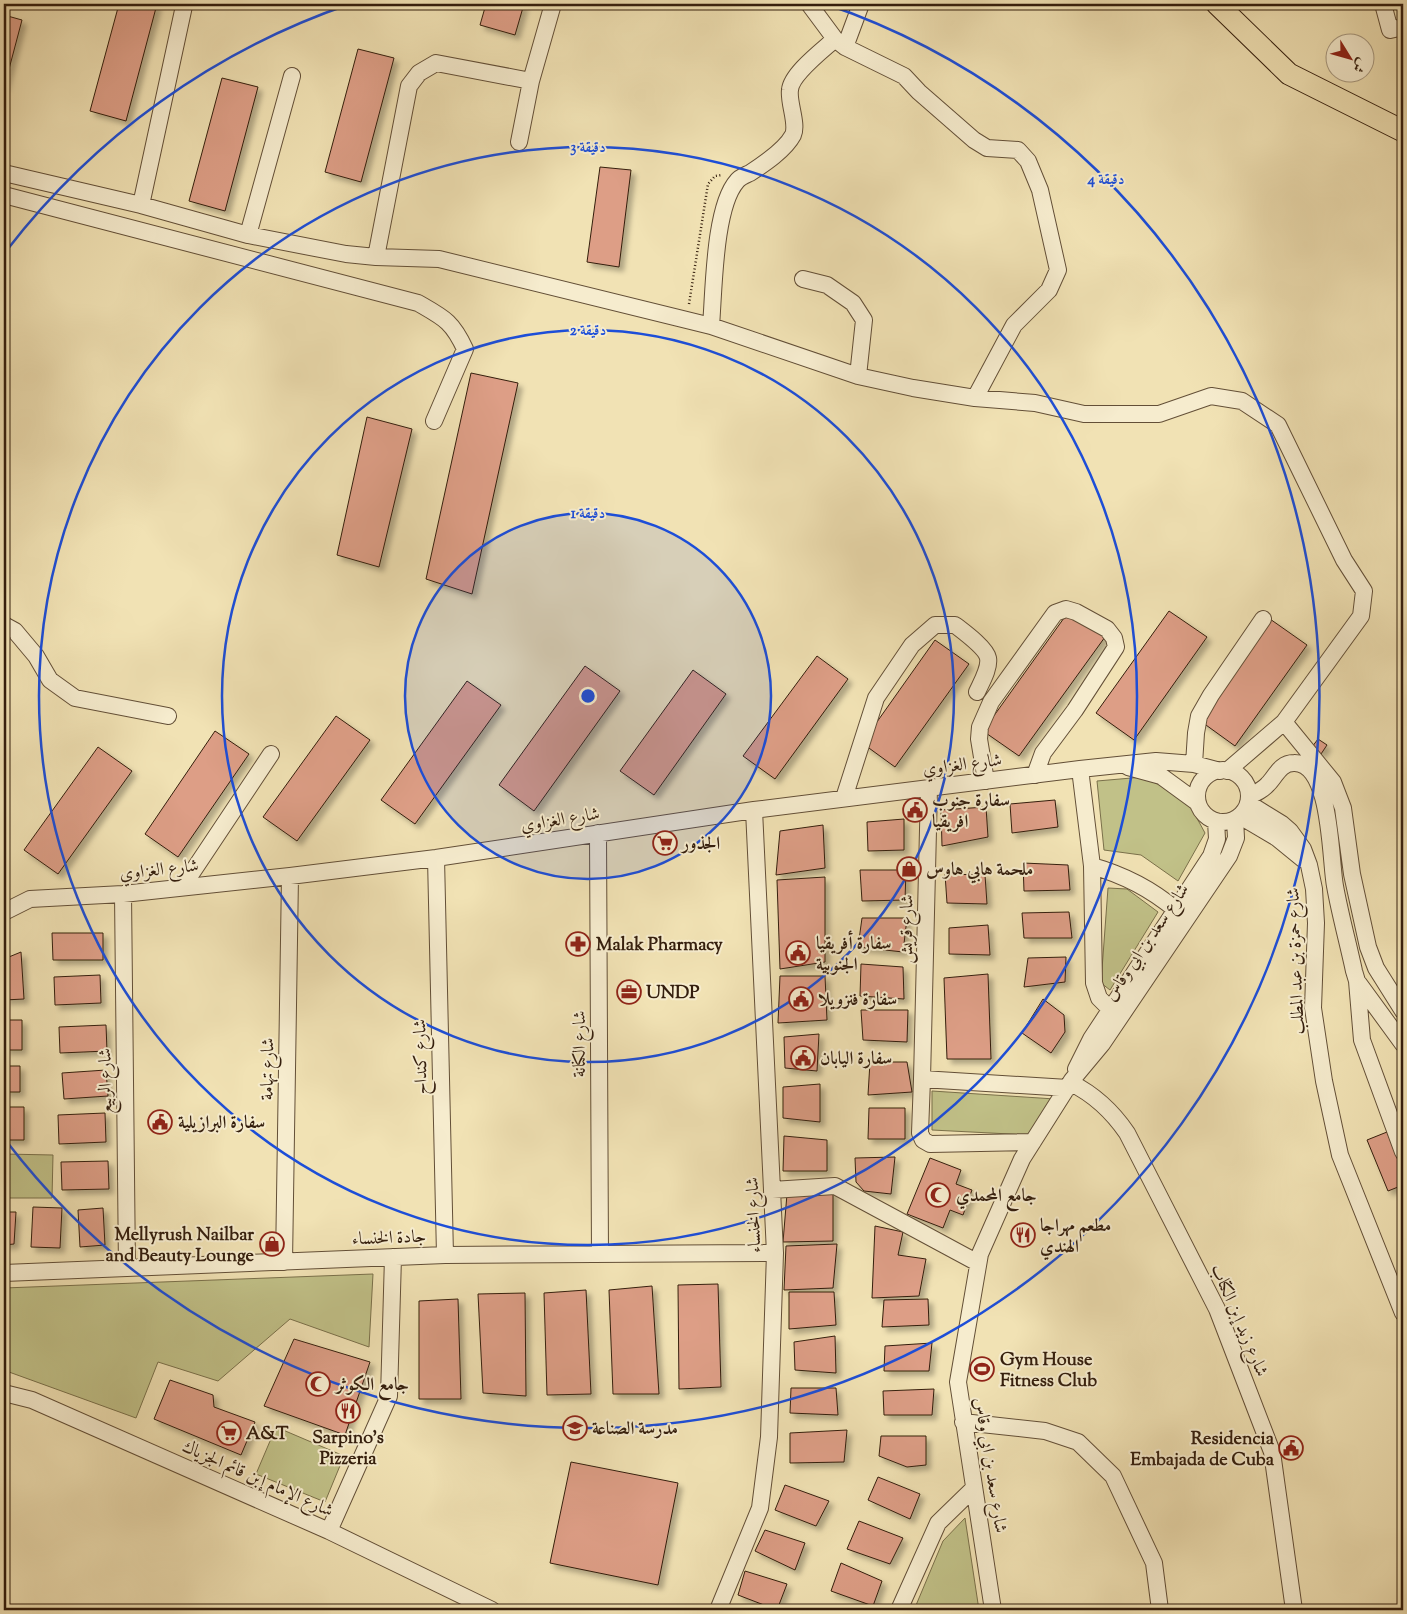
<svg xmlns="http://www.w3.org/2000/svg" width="1407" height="1614" font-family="'Sorts Mill Goudy',Amiri,serif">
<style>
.green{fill:#c1c188;stroke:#7a704a}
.building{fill:#dd9e86;stroke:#341e0d;filter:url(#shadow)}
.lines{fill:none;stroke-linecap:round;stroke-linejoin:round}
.minor-casing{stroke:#634f37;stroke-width:18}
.major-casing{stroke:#341e0d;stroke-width:23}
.path{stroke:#341e0d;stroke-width:2.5;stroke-dasharray:1 2.5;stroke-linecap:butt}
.minor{stroke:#f6ecce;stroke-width:16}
.major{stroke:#f1e2b4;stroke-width:21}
.ring{fill:none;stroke:#1d4ed8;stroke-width:2.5}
.labels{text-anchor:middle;stroke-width:4;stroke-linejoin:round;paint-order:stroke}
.street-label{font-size:18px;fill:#341e0d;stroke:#f6ecce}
.poi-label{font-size:18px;font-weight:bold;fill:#341e0d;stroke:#f6ecce;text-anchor:start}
.centre{fill:#1d4ed8;stroke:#f6ecce;stroke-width:2.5}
.ring-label{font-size:15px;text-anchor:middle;font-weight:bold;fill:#1d4ed8;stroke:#f6ecce;stroke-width:4;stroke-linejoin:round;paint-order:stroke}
</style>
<defs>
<filter id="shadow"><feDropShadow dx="4.5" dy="4.5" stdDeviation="2.5" flood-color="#0004"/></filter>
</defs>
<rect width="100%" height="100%" fill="#f1e2b4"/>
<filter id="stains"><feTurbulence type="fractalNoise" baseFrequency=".004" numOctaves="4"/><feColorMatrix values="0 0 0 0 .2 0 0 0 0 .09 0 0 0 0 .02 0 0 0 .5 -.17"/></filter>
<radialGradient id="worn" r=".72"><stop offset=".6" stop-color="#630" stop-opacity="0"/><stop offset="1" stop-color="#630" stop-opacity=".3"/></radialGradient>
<path class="green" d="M1143,777L1186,798L1205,833L1178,881L1141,855L1104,850L1097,781Z
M1108,888L1127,889L1158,912L1110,990L1101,983Z
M932,1091L1055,1099L1030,1135L932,1130Z
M4,1154L53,1155L52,1198H4Z
M373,1274L369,1347L290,1319L218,1381L158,1362L136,1418L9,1372H4V1288Z
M276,1427L344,1456L325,1502L256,1474Z
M965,1518L979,1610H914L943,1541Z"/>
<path class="building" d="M119,4H157L126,121L90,111Z
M486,4H524L515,35L480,25Z
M4,15L22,20L4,88Z
M358,49L394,58L361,182L325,172Z
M222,78L258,87L225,211L189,201Z
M600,167L631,170L619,267L587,262Z
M471,373L518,383L472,594L426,579Z
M367,417L412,429L379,567L337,555Z
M1069,611L1105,637L1019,756L983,731Z
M1169,611L1207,637L1134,740L1096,713Z
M1270,619L1307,645L1235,746L1199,720Z
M935,640L969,664L895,767L862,743Z
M817,656L848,679L775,779L743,756Z
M585,666L620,691L534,811L499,785Z
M693,670L726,694L654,795L620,771Z
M467,681L501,705L415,824L381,800Z
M336,716L370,740L297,841L263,817Z
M215,731L249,754L178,857L145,834Z
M1318,739L1327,745L1321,754L1312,747Z
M98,747L132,771L58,874L24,850Z
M1055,800L1058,827L1012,833L1010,804Z
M986,807L988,837L942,846L941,810Z
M904,819V850L868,851L867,822Z
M823,825L825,868L776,875L780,831Z
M1023,863L1068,865L1070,890L1024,891Z
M860,870H906L905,900L862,901Z
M945,874L985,875L987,904L947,903Z
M825,877V962L780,969L777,880Z
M1069,912L1072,938H1024L1022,913Z
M862,918H907L903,952L858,947Z
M988,925L990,955L949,954V928Z
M52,933H103V960H53Z
M21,952L24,999L4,1000V959Z
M1066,957L1065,982L1024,987L1028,958Z
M861,964L903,967L904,999L860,996Z
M988,974L991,1059H947L944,978Z
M100,975L101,1003L55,1005L54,977Z
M780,976H825L827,1020L778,1023Z
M1043,999L1064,1015L1065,1032L1051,1053L1022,1033Z
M861,1010H908L907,1042L863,1040Z
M4,1020H22V1050H4Z
M106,1025L107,1051L60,1053L59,1027Z
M819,1034L817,1071L785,1068L784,1037Z
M870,1062H907L912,1092L868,1095Z
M4,1066H20V1092H4Z
M106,1070L108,1096L64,1099L62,1073Z
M820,1084V1122L783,1118V1087Z
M4,1107H24V1140H4Z
M869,1108H905V1139H868Z
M105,1113L106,1142L59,1144L58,1115Z
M1387,1132L1403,1173V1185L1388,1191L1367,1140Z
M784,1136L827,1140V1171H783Z
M895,1157L891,1194L864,1191L856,1182L855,1158Z
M930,1158L961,1170L956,1184L972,1190L963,1215L950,1210L943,1228L907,1214Z
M108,1161L109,1189L62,1190L61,1162Z
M833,1190V1241L783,1242L787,1194Z
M33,1207L62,1208L60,1248L31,1247Z
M103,1208L105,1245L80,1247L78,1210Z
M4,1212H16L14,1244L4,1245Z
M875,1226L903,1232L898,1255L926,1259L919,1296L872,1298Z
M837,1244L833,1288L784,1290L786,1246Z
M718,1284L721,1387L679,1389L678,1285Z
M652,1286L659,1394H613L609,1290Z
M586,1290L591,1394L547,1395L544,1293Z
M789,1292H834L836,1325L789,1329Z
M525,1293L526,1396L483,1393L478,1294Z
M458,1299L461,1399H419V1301Z
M928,1299L929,1325L882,1327L884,1300Z
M835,1336L836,1373L795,1370L794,1342Z
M294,1339L370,1362L345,1435L264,1406Z
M932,1343L929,1371H884L885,1346Z
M170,1380L213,1395L214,1407L255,1422L241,1455L154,1419Z
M791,1388H836L838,1415L790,1413Z
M934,1389L932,1415H884L883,1391Z
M847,1430L844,1462L790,1463V1433Z
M881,1436H926V1465L907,1467L879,1456Z
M571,1462L678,1483L658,1585L550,1563Z
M878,1477L920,1494L910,1519L868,1500Z
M785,1485L829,1501L816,1526L775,1510Z
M859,1521L903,1538L890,1564L847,1549Z
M765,1530L805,1543L795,1570L755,1551Z
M841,1563L882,1581L873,1606L831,1591Z
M745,1571L787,1584L777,1610L738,1595Z"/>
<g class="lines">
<g class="minor-casing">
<path id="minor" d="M809,4L835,39L845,47L904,76L919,92L974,140L987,148L1018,150L1028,161L1040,190L1058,270L1049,290L1014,325L975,398
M1383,4L1390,30L1403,27
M845,47L861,4
M519,142L531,81L553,4
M4,173L141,205L248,235L346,254L376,257L439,259L711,326L858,376L913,388L975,398L1035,403L1084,414H1159L1211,396L1242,401L1278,425L1344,560L1364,591L1361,616L1284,722L1227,771
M4,195L418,303C444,318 452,321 465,349L434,421
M141,205L184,6
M248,235L292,76
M376,257L409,86L419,73L436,63L531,81
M803,279L827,285L853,303L864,320L858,376
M711,326C714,290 714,207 737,181C740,177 746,175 750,173C764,164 785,150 793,135C798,124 788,102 790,90C791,74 823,50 835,39
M4,625L15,631L36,656L50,680L75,698L168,716
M1284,722L1333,782L1343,808L1352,874L1368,947L1376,968L1403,1011
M1194,764L1196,733L1199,716L1211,695L1263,619
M1128,767L1161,776L1198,803
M1080,769L1092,866L1094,983L1099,998L1110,1009
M1197 796a26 26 0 1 1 52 0a26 26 0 1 1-52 0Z
M986,781L979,739L980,727L991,702L1055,613L1066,609L1076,612L1107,629L1114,638L1116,647L1075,710L1043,753L1035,775
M929,788L922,1079L920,1133L923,1140L930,1144L1033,1142
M1249,796C1256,793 1263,790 1268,784C1276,776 1280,763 1294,763C1332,762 1330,861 1335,886C1340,914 1348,943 1354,971L1357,981L1403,1044
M844,798L876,698L912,645L935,625H955C964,632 986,648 988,658C990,668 981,683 977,692
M1248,803L1282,824L1290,831L1303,849L1309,865L1314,889L1316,923L1313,1008L1324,1081L1340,1155L1403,1313
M1240,816L1277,838L1304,860
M598,833L600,1254
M436,858L445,1255
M1092,866C1124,875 1150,888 1176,910
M183,886L271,754
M123,894L127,1268
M4,912L30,899L123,894L290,876L436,858L754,810L1080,769L1156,761L1194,764L1220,771
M1357,981L1362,1040L1403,1152
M1076,1069L1091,1039L1211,856L1217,839L1216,821
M922,1079L1068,1088
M1071,1083C1095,1095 1112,1111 1127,1133L1217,1309L1272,1452L1294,1610
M772,1190L835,1186L978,1263
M284,1262L290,876
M4,1273L445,1255L775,1253
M4,1393L32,1400L329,1531L492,1610
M963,1422L1045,1431L1078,1442L1113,1476L1154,1563L1160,1610
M329,1531L389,1396L393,1257
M718,1610L760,1508L769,1437L775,1253L754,810
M899,1610L938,1523L974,1488
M993,1610L958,1382L980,1254L1022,1159L1072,1080L1102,1044L1229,856L1236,838L1235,819"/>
</g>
<g class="major-casing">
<path id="major" d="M1217,4L1289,74L1403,131"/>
</g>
<path class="path" d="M689,304L708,184L715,176L722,175"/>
<use href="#minor" class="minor"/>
<use href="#major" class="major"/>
</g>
<circle cx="588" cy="696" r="183" fill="#1d4ed8" fill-opacity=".12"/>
<g class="ring">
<circle cx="588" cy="696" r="183"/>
<circle cx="588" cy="696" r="366"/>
<circle cx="588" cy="696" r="549"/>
<path d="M7 250A732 732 0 0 1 350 4M826 4A732 732 0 1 1 7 1142"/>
</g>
<defs>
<g id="civic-ring" transform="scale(1.25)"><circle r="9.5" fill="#f6ecce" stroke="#8f2418" stroke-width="1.5"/><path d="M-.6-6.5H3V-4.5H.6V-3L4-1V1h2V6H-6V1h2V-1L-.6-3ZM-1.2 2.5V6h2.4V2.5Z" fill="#8f2418"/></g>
<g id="supermarket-ring" transform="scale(1.25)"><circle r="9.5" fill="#f6ecce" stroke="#8f2418" stroke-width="1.5"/><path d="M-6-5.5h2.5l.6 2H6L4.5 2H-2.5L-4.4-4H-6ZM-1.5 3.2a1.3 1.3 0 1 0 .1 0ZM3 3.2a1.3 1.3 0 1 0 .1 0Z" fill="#8f2418"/></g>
<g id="shop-ring" transform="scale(1.25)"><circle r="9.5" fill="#f6ecce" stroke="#8f2418" stroke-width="1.5"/><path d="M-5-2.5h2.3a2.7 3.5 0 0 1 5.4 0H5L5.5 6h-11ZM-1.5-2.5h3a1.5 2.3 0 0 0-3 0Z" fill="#8f2418"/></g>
<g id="pharmacy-ring" transform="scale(1.25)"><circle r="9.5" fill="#f6ecce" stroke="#8f2418" stroke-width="1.5"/><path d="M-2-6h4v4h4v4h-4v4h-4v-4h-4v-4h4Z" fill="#8f2418"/></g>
<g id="office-ring" transform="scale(1.25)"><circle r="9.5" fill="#f6ecce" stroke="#8f2418" stroke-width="1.5"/><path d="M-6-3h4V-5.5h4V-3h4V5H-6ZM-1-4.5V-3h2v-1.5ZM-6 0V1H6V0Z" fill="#8f2418"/></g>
<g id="mosque-ring" transform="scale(1.25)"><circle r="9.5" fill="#f6ecce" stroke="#8f2418" stroke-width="1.5"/><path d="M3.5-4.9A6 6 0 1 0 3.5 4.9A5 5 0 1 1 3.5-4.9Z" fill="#8f2418"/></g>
<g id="restaurant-ring" transform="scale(1.25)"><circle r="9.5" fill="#f6ecce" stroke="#8f2418" stroke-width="1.5"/><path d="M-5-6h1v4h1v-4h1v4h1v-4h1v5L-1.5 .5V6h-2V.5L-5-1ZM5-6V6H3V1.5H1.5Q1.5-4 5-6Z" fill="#8f2418"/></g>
<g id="stadium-ring" transform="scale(1.25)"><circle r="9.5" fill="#f6ecce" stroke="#8f2418" stroke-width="1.5"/><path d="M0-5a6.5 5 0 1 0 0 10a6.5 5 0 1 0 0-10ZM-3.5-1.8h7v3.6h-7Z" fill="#8f2418"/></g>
<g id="school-ring" transform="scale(1.25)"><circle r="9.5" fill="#f6ecce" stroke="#8f2418" stroke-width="1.5"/><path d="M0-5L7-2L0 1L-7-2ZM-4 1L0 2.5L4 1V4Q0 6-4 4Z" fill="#8f2418"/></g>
</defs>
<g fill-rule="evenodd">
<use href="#civic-ring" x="915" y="810"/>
<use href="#supermarket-ring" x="665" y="843"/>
<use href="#shop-ring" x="909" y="869"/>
<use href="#pharmacy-ring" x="578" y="944"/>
<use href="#civic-ring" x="798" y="953"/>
<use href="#office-ring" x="629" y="992"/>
<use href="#civic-ring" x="801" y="999"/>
<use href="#civic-ring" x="803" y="1058"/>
<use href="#civic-ring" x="160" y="1122"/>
<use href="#mosque-ring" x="938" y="1195"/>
<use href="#restaurant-ring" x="1023" y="1235"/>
<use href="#shop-ring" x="272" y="1244"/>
<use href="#stadium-ring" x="982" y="1369"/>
<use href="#mosque-ring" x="318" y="1384"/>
<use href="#restaurant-ring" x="348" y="1411"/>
<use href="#school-ring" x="575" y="1428"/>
<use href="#supermarket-ring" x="229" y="1433"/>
<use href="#civic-ring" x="1291" y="1448"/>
</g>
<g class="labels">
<g class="street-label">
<text transform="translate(962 764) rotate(-7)" y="6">شارع الغزاوي</text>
<text transform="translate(560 819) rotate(-9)" y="6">شارع الغزاوي</text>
<text transform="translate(159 869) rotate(-6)" y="6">شارع الغزاوي</text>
<text transform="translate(906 929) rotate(-89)" y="6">شارع قريش</text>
<text transform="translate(1146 942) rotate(-56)" y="6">شارع سعد بن ابي وقاس</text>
<text transform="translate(1295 961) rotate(-92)" y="6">شارع حمزة بن عبد المطلب</text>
<text transform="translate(579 1044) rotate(-90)" y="6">شارع الكنانة</text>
<text transform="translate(420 1057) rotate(-91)" y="6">شارع كنداح</text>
<text transform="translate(267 1069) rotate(-89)" y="6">شارع تهامة</text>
<text transform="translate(105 1081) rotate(-91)" y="6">شارع الربيع</text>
<text transform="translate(753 1215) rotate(-92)" y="6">شارع الخنساء</text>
<text transform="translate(389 1237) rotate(-2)" y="6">جادة الخنساء</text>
<text transform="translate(1240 1320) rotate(67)" y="6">شارع زيد إبن الكتاب</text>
<text transform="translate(991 1465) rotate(81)" y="6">شارع سعد بن ابي وقاس</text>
<text transform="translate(258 1478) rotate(24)" y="6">شارع الإمام إبن قائم الجزياك</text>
</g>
<g class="poi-label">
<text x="932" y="806">سفارة جنوب<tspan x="932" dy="21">افريقيا</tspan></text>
<text x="682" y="849">الجذور</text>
<text x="926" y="875">ملحمة هابي هاوس</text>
<text x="816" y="949">سفارة أفريقيا<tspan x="816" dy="21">الجنوبية</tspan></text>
<text x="596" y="950">Malak Pharmacy</text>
<text x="646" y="998">UNDP</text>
<text x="818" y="1005">سفارة فنزويلا</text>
<text x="820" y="1064">سفارة اليابان</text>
<text x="178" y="1128">سفارة البرازيلية</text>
<text x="956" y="1201">جامع المحمدي</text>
<text x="1040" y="1231">مطعم مهراجا<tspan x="1040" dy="21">الهندي</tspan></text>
<text x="254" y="1240" text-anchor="end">Mellyrush Nailbar<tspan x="254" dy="21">and Beauty Lounge</tspan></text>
<text x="1000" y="1365">Gym House<tspan x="1000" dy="21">Fitness Club</tspan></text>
<text x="336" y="1390">جامع الكوثر</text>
<text x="592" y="1434">مدرسة الصناعة</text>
<text x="246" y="1439">A&amp;T</text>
<text x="348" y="1443" text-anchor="middle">Sarpino's<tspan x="348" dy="21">Pizzeria</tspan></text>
<text x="1274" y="1444" text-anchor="end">Residencia<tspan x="1274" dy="21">Embajada de Cuba</tspan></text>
</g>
</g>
<circle cx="588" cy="696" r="8" class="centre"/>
<g class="ring-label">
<text x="588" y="152">3 دقيقة</text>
<text x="1106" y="184">4 دقيقة</text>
<text x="588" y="335">2 دقيقة</text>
<text x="588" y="518">1 دقيقة</text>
</g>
<rect width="1407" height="1614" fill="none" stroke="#f1e2b4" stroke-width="20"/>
<rect x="5" y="5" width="1397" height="1604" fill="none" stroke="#341e0d" stroke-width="2.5"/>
<rect x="10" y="10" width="1387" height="1594" fill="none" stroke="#341e0d"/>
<g transform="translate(1350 58) rotate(127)"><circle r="24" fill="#f6ecce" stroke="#a89a81"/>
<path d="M0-4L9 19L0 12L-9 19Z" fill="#8f2418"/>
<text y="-8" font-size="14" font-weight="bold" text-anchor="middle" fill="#341e0d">ش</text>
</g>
<rect width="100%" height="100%" filter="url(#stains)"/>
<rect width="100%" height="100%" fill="url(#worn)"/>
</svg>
